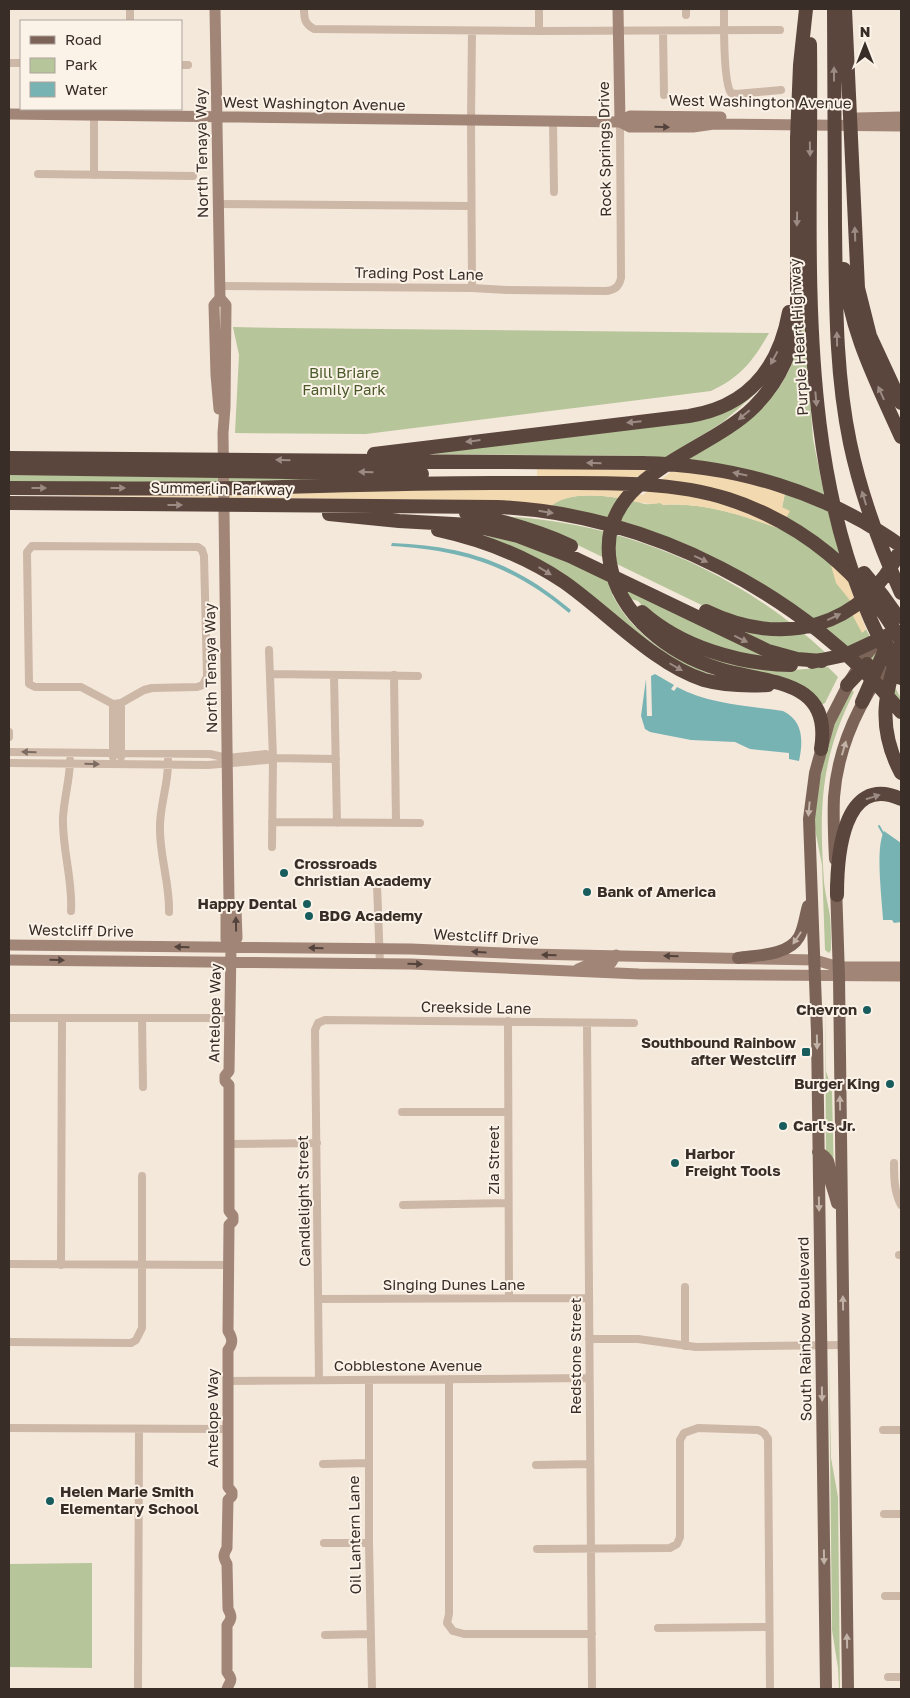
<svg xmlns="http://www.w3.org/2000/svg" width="910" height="1698" font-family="'Golos Text',sans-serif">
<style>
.green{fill:#b7c59a}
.sand{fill:#f2d9af}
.water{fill:#78b3b4}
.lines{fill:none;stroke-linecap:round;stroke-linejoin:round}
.stream{stroke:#78b3b4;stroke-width:2}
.street{stroke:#cdb7a6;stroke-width:8}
.secondary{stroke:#a18577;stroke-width:11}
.primary{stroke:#7c6357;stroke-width:12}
.highway{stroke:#5b463e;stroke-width:14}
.oneway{fill:#9b8b82}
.oneway2{fill:#53433c}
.oneway3{fill:#c2b2a7}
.oneway4{fill:#7c6b61}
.poi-dot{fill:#195c5e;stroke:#fbf2e8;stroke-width:2}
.labels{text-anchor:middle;stroke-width:4;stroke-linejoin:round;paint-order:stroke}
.street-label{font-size:15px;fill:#392d28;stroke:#fbf2e8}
.park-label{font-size:15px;fill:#495929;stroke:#fbf2e8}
.poi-label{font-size:15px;font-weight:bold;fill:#392d28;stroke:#fbf2e8;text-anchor:start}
</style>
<rect width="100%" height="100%" fill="#f4e8db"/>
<path class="green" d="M802,324H804L813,439L824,494L852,603L863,632L866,629L901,699V704L770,589L550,507C568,489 614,496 637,502C640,502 642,504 645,504C649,505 655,503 660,502L663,505C703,502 741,515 778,528L785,493L711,474L686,458C726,436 763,418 786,376C795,361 798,341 802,324Z
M233,327L283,328L769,333C753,361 741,377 711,391L366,434L235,433L239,355Z
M766,378L769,379L755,394L723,422L659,462L648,456L405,454L694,420Z
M9,473L383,478L235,484L9,483Z
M498,516C621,521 737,570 827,654L792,655L730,629L716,612L557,535Z
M474,533L516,542L578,565L770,658L751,657L691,638L647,611L638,601L612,594C636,642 681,663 729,681L677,664L610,613Z
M676,641L794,670L828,667L838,677L825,703L820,706L706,659Z
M850,688L854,692C820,759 819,809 824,882C825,893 828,904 830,916C831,927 831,939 831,950L829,953L825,950L822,865L814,824L816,794L833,725Z
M825,991L826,1071L832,1090L834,1180L826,1151Z
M829,1359L831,1458L838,1497L840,1689H839L838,1668L832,1630Z
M92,1563V1668L9,1667V1564Z"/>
<path class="sand" d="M537,468L649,469L637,477L625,490L643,495L673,470L711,474L785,493L782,507L790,511L781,527L778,528C741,515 703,502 663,505L660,503C652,505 645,503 637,502C614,496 569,489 550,507L472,500L70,496L119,493L537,488Z
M830,562L846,575L866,629L862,633L852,614V603L836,583Z"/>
<path class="water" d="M392,543C465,546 514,562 571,610L569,613C513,566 463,550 391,546Z
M655,674L674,685L671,689L674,691L677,687C708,704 748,706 783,711C804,721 803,742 799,761L789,759V753L750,749L735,742L691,740L650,732L645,729L641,716L646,679L647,716H652L651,676Z
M884,831L901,843V922L894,923L892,920H883C882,898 875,849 884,831Z"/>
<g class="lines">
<path class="stream" d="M879,826L884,835"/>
<path class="street" d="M304,9C304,19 305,24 314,29L539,31L780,30
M539,9V31
M724,9C724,25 723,82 731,93L736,94L781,90
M686,15V9
M130,21V9
M663,31L664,95
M9,63H21
M181,65H188
M553,122L554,192
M38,174L193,176
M94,175V114
M218,204L471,206
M219,286L472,288L507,290L605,291C614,291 619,287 621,278L620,122
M472,288L471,120L472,31
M32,546L198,547L202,550L204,556L207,676L203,685L197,687L152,688L144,690L121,703L113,704L81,687H35L29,684L27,552Z
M269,650L273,758L272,847
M271,674L418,676
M334,675L337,823
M394,675L396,823
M9,732V737
M9,752L210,754L227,758L266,754L273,758
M113,757V704
M121,757V703
M70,760C70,779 64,798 63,818C62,849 73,880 71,911
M168,760C169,782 160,804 160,826C159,855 170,883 169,912
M9,763L208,765L267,760L273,758L336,759
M272,822L420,823
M377,885L380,964
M9,1018H230
M142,1018L143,1087
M508,1021L509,1298
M587,1023L592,1689
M402,1112H508
M229,1144L317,1143
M894,1163C894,1178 894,1191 901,1205
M403,1205L508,1203
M899,1255H901
M9,1264L229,1265
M61,1265L62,1018
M318,1299L589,1298
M589,1339H638L696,1347L844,1345
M9,1342L131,1343L136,1340L142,1328V1176
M685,1346V1287
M449,1379V1614L447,1623L453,1631L464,1634H592
M319,1380L315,1030L318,1023L325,1020L634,1023
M369,1380V1543L372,1689
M228,1381L589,1378
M9,1428L228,1429
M883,1430H901
M323,1464L369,1463
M536,1465L590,1464
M884,1514H901
M324,1543H369
M537,1549L670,1548L677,1544L680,1537V1440L684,1433L698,1428L758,1430L764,1433L768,1439L770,1689
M885,1596H901
M658,1628L769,1627
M325,1635L370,1634
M888,1677H901
M138,1689L139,1429"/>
<path class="secondary" d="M215,9L220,298L226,305L225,407L223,433L229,903L226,908V939L231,947L229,1071L225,1076V1081L229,1085V1211L233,1216V1221L229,1225L228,1331C233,1339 233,1343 228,1350V1487L232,1492V1496L228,1500L227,1548C223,1555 223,1557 227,1564L228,1609C232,1616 232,1619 227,1625V1672C234,1682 230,1680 227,1689
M618,9L620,122
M9,114L620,122L630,127H693L714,124L901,126
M857,118L901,117
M620,122L630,116L721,117
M219,409L216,375L214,305L220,298
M229,903L236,909L237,938L231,947
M9,945L411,949L528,954L815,960L839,967H901
M9,960L411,964L639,974L901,976
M578,969L590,964L611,963L616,955"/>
<path class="primary" d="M835,859C834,838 833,818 834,797C838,743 863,694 897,652
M836,886L839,976L848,1689
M738,958C757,955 788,956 799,937C804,928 805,916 808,906
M818,1152C832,1159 829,1167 830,1179C832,1187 835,1195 837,1203
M826,1689L817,1033L809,819L815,773L829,722L851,679L866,655L879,640"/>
<path class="highway" d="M806,9L800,65L797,138V313C794,349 780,381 754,407C706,455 595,475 610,563C619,616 670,654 719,669C766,684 833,677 821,749
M834,9C834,81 835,152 835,224C836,297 835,371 850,443C861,495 879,544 901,593
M845,9L858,288L870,336L901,403
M810,44C813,252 788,493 901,678
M844,269C849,330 877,383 901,437
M374,454L689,416C748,407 779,368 789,312
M9,458L643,463C736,465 826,492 901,546
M9,468L422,474
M9,488C87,488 165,489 243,488C333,486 424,482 515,483C583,484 663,478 728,499C802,523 863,573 901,641
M9,503L497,507C648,513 807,595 901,712
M466,513C503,521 537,530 571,546
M329,514L399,521L471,525L518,536L570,556L768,651L797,659L822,661
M438,530C484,540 525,556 564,582C607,612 654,664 704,680C725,686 746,686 768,685
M864,573L883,596L898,617
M706,611C783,648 862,629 901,549
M642,612C681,647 739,664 791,665
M901,644C885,691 876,726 901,773
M812,662L845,655L888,635
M847,685L867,664
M862,702L887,645
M837,895C837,859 842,772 901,799"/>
</g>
<defs><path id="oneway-solid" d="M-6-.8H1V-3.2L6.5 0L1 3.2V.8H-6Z" transform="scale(1.25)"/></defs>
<g class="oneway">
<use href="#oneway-solid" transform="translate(834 74) rotate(-90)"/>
<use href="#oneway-solid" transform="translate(810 149) rotate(89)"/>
<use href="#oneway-solid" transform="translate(797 219) rotate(91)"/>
<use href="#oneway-solid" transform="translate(855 234) rotate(-92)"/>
<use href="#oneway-solid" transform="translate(837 339) rotate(-91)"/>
<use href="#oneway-solid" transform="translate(774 358) rotate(118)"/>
<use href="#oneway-solid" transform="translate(881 393) rotate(-114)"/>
<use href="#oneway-solid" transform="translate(816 399) rotate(85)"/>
<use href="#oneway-solid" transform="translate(744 415) rotate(140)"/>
<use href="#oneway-solid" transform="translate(634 422) rotate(174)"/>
<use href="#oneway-solid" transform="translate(473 441) rotate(173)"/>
<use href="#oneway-solid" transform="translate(283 460) rotate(-179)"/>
<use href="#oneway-solid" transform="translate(594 463) rotate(-179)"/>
<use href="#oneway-solid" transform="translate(366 472) rotate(-179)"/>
<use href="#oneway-solid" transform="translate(740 474) rotate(-168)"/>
<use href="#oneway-solid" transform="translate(39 488)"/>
<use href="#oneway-solid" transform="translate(118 488)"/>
<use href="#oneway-solid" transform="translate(864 498) rotate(-107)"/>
<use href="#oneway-solid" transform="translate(175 505)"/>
<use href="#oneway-solid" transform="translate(546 512) rotate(9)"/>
<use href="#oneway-solid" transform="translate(701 559) rotate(25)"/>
<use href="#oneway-solid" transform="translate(545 571) rotate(31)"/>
<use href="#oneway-solid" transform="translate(834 617) rotate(-25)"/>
<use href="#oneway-solid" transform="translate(741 639) rotate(26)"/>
<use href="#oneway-solid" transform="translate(676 667) rotate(30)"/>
<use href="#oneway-solid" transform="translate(873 797) rotate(-17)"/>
</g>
<g class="oneway2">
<use href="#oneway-solid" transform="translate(662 127) rotate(1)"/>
<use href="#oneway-solid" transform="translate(236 924) rotate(-91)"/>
<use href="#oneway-solid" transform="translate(182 947) rotate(-179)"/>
<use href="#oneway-solid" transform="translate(316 948) rotate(-179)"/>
<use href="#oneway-solid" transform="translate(479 952) rotate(-177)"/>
<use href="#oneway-solid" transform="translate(549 955) rotate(-179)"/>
<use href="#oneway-solid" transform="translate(671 956) rotate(-179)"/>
<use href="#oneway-solid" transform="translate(57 960) rotate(1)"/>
<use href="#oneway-solid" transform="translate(415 964) rotate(1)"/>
</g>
<g class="oneway3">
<use href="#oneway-solid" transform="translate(844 748) rotate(-74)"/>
<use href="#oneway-solid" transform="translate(809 809) rotate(95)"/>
<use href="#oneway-solid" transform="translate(797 938) rotate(124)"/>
<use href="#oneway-solid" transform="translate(817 1042) rotate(89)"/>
<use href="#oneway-solid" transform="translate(840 1103) rotate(-91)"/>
<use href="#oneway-solid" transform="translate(819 1204) rotate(89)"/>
<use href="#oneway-solid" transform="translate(843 1303) rotate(-91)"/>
<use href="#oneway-solid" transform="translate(822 1394) rotate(89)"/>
<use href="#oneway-solid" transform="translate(824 1557) rotate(89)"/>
<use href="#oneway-solid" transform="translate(847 1641) rotate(-91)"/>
</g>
<g class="oneway4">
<use href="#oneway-solid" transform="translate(29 752) rotate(-179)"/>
<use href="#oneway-solid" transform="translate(92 764) rotate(1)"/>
</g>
<g class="poi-dot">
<circle cx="284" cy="873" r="5"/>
<circle cx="587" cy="892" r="5"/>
<circle cx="307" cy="904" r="5"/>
<circle cx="309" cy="916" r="5"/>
<circle cx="867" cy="1010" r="5"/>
<rect x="801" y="1047" width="10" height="10" rx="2.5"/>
<circle cx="890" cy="1084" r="5"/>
<circle cx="783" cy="1126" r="5"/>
<circle cx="675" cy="1163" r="5"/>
<circle cx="50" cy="1501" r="5"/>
</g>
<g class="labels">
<g class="street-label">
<text transform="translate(760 102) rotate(1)" y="5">West Washington Avenue</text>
<text transform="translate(314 104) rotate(1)" y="5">West Washington Avenue</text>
<text transform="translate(605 149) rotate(-91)" y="5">Rock Springs Drive</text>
<text transform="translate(202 153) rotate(-91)" y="5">North Tenaya Way</text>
<text transform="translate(419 274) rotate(1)" y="5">Trading Post Lane</text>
<text transform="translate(799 337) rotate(-93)" y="5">Purple Heart Highway</text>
<text transform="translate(222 489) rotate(1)" y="5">Summerlin Parkway</text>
<text transform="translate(211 668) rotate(-91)" y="5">North Tenaya Way</text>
<text transform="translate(81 931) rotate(1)" y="5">Westcliff Drive</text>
<text transform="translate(486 937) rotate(3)" y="5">Westcliff Drive</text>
<text transform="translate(476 1008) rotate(1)" y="5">Creekside Lane</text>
<text transform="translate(215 1013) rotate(-89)" y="5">Antelope Way</text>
<text transform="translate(494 1160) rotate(-90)" y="5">Zia Street</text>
<text transform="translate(304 1201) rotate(-91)" y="5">Candlelight Street</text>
<text x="454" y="1290">Singing Dunes Lane</text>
<text transform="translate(805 1329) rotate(-91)" y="5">South Rainbow Boulevard</text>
<text transform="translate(576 1356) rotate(-90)" y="5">Redstone Street</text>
<text x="408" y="1371">Cobblestone Avenue</text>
<text transform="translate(213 1418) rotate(-90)" y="5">Antelope Way</text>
<text transform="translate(355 1535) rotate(-91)" y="5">Oil Lantern Lane</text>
</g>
<g class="park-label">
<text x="344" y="378">Bill Briare<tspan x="344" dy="17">Family Park</tspan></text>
</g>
<g class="poi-label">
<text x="294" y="869">Crossroads<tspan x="294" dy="17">Christian Academy</tspan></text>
<text x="597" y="897">Bank of America</text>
<text x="297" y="909" text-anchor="end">Happy Dental</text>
<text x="319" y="921">BDG Academy</text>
<text x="857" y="1015" text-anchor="end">Chevron</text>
<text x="796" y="1048" text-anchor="end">Southbound Rainbow<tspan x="796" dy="17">after Westcliff</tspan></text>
<text x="880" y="1089" text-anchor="end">Burger King</text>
<text x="793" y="1131">Carl's Jr.</text>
<text x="685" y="1159">Harbor<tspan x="685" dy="17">Freight Tools</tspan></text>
<text x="60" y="1497">Helen Marie Smith<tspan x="60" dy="17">Elementary School</tspan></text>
</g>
</g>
<rect width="910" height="1698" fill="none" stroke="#392d28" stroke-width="20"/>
<rect x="20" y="20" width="162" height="90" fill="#fbf2e8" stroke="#ada39b"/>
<rect x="30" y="36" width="25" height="8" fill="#7c6357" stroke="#ada39b"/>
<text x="65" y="45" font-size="15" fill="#392d28">Road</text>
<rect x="30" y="58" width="25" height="15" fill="#b7c59a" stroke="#ada39b"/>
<text x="65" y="70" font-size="15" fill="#392d28">Park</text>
<rect x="30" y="82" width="25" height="15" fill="#78b3b4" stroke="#ada39b"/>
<text x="65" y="95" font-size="15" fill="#392d28">Water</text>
<g transform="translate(865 45)" stroke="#fbf2e8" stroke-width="4" paint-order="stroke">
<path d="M0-4L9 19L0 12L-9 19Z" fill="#392d28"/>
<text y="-8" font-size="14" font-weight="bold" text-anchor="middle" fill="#392d28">N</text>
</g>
</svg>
